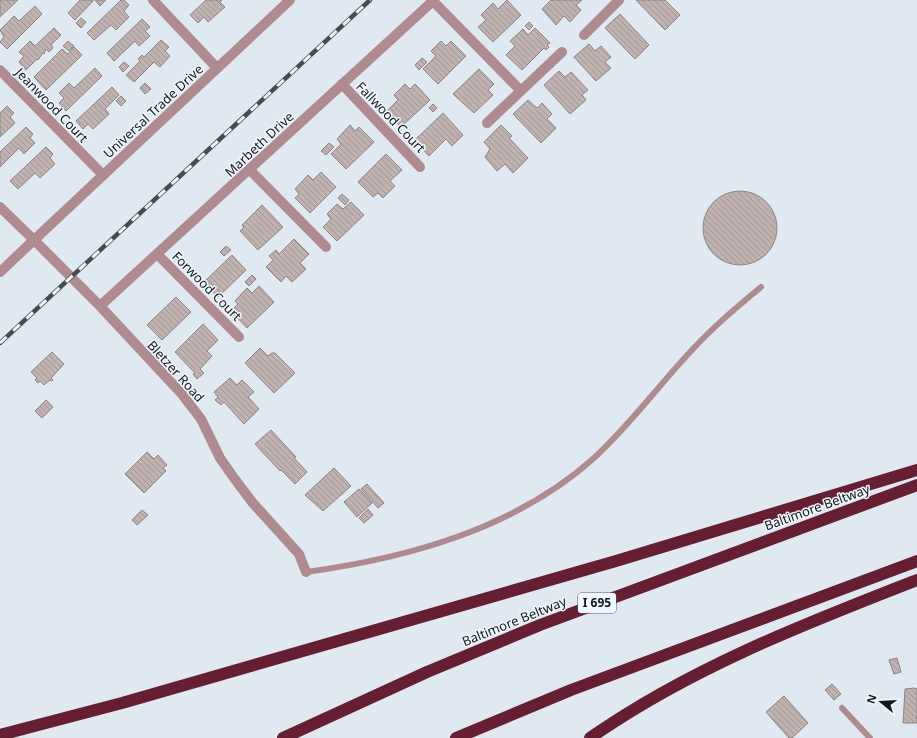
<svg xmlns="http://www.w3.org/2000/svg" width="917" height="738" font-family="'Noto Sans',sans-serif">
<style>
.building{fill:url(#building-back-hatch);stroke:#8f8280}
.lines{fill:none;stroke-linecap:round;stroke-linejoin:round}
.service{stroke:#b08a91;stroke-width:6}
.minor{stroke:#b08a91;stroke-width:10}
.tertiary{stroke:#b08a91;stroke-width:10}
.motorway{stroke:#651e32;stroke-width:12}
.rail-casing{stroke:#464b4f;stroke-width:4.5}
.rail{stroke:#eff6fe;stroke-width:3;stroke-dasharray:9;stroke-linecap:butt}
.labels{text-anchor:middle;stroke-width:3;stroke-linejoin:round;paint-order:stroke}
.shield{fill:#eff6fe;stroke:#565a5e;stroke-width:1}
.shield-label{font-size:12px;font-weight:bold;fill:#14171a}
.street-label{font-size:13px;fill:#14171a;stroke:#eff6fe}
</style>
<defs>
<pattern id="building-back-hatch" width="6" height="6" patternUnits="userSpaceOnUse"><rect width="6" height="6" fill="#bfb2b0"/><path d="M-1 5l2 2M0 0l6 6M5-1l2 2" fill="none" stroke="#a39897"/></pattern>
</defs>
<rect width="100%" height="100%" fill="#e0e9f2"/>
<path class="building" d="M0,0H18L0,17Z
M80,0H94L75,20L68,13Z
M95,0H106L100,6Z
M121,0H124L129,5L124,11L129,17L116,30L111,25L94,40L87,33Z
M206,0H222L220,2L225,7L208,22L204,17L198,23L190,15Z
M507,0L521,15L493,42L478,27L486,20L481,15L493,3L498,9Z
M551,0H582L576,5L581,10L570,22L564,16L556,25L542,9Z
M636,0H665L680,15L665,30Z
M35,6L42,14L7,49L0,42L4,37L0,30L14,16L19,21Z
M620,14L649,45L635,59L605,28Z
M81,18L86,22L81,28L76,23Z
M142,19L150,27L145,31L150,36L139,46L135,41L114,61L107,53Z
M529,22L533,26L529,30L525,26Z
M54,28L61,35L51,45L53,48L49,52L46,49L44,54L43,53L38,60L37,59L26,70L19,62L24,56L19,52L30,41L35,46Z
M535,28L550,43L547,45L549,47L546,50L544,48L522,70L506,55L515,46L510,41L523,29L528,35Z
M161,40L169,47L165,51L170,56L160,67L154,62L134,82L126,75L140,61L138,59L142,55L144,57Z
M68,41L74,46L69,51L63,46Z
M441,41L446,46L451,41L466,56L438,84L423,69L436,56L431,51Z
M589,44L595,51L601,46L611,57L605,62L611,68L596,81L574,57Z
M74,47L82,55L46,90L34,77L62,49L68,54Z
M422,58L427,62L419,70L415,65Z
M124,62L129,66L123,72L119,67Z
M95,68L102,76L66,111L59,103L64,98L59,93L69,83L74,88Z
M479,69L494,84L488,90L493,95L474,113L453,94Z
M559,71L565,77L571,72L588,90L582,95L586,100L570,114L544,85Z
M145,83L151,89L145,94L140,88Z
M405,84L410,89L415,84L430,100L401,127L386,112L398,100L394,95Z
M112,87L119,95L105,109L109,114L93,129L88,124L83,129L76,121Z
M121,96L126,101L121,106L116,101Z
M528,100L537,108L542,103L552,114L547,119L556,128L541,143L513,114Z
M433,104L437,108L433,112L429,108Z
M7,106L14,113L10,117L15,123L0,137V113Z
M443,113L463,135L452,146L446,139L429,156L414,141Z
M350,125L355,131L359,127L374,142L346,169L331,154L341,144L337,139Z
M501,125L512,136L509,138L528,158L513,173L505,164L497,171L485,157L490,149L484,142Z
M26,127L33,134L30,138L35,143L24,154L19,148L0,167V152Z
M329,143L334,147L326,155L321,151Z
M46,147L53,154L50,158L55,164L40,178L35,173L18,189L10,181Z
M386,154L402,170L390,181L395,186L383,198L378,193L373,197L358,182Z
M321,172L336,187L310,213L295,198L299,194L295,189L308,175L313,180Z
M703 228a37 37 0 1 1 74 0a37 37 0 1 1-74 0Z
M342,194L349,200L345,205L338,198Z
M351,202L364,215L337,241L323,227L331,219L327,214L337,204L343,209Z
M262,205L283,227L258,250L240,231L244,227L242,225Z
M294,239L309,254L300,263L306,269L292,282L286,276L281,282L266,267L273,260L269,256L276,250L279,254Z
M226,246L231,250L224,256L220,252Z
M232,255L246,270L218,297L204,282Z
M252,275L256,279L249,286L245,282Z
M259,286L274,302L247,328L231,311L238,304L235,301L247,288L252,293Z
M176,297L191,312L162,340L147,325Z
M203,324L218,340L207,351L212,356L200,369L204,373L197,379L193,374L195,373L175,352Z
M260,348L268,356L272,353H275L295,373L274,393L245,363Z
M52,352L64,364L51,378L53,380L51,381L50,380L44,385L40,381L38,383L35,380L37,378L31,372Z
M230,378L237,385L242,380L254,392L248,397L259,409L244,424L224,402L221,405L215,400L218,397L214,392Z
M46,400L53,407L42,418L35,411Z
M271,430L296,457L294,458L307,472L295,484L281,470L280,471L255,444Z
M147,452L154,459L158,455L167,465L163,468L166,471L144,493L125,474Z
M334,468L351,486L323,511L305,495Z
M367,484L384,503L378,508L361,489Z
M359,489L372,503L357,517L344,502Z
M368,509L373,515L364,523L359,518Z
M142,510L148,515L137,525L132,520Z
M897,658L901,672L894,674L889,660Z
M832,684L841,694L834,700L825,690Z
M914,688L917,689V723H903L905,689Z
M784,696L808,723L792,738H789L766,712Z"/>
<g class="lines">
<path class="service" d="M306,572C409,558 516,528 594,458C630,425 658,386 692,350C713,327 737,307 761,287
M842,708L870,738"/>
<path class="minor" d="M153,0L217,68
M433,1L521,91
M584,35L619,0
M0,70L103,175
M342,84L420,167
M487,123L562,52
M250,170L326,247
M158,255L239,337
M0,272L34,240L100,306L181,393L201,419L220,458L234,478L252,502L299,554L306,572
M100,306L434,0"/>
<path class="tertiary" d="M0,207L34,240L290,0"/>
<path class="motorway" d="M0,735L122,703L616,561L917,470
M283,738L427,672L540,625L917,485
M456,738L571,690L917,561
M590,738C690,668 804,624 917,580"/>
<g class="rail-casing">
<path id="rail" d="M0,343L370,0"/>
</g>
<use href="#rail" class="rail"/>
</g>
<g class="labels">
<rect class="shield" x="578" y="593" width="38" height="20" rx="3"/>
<g class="shield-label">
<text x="597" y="607">I 695</text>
</g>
<g class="street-label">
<text transform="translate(52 105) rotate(46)" y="5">Jeanwood Court</text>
<text transform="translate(153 111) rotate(-43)" y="5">Universal Trade Drive</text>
<text transform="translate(391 117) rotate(46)" y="5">Fallwood Court</text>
<text transform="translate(259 144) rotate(-43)" y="5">Marbeth Drive</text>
<text transform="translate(207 286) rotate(45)" y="5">Forwood Court</text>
<text transform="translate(176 371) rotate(48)" y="5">Bletzer Road</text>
<text transform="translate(817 507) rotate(-20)" y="5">Baltimore Beltway</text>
<text transform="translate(514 621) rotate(-22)" y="5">Baltimore Beltway</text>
</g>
</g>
<g transform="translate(881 702) rotate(288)" stroke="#eff6fe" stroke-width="3" paint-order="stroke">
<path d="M0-3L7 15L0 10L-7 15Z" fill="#14171a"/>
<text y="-6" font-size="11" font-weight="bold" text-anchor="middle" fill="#14171a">N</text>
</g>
</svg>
